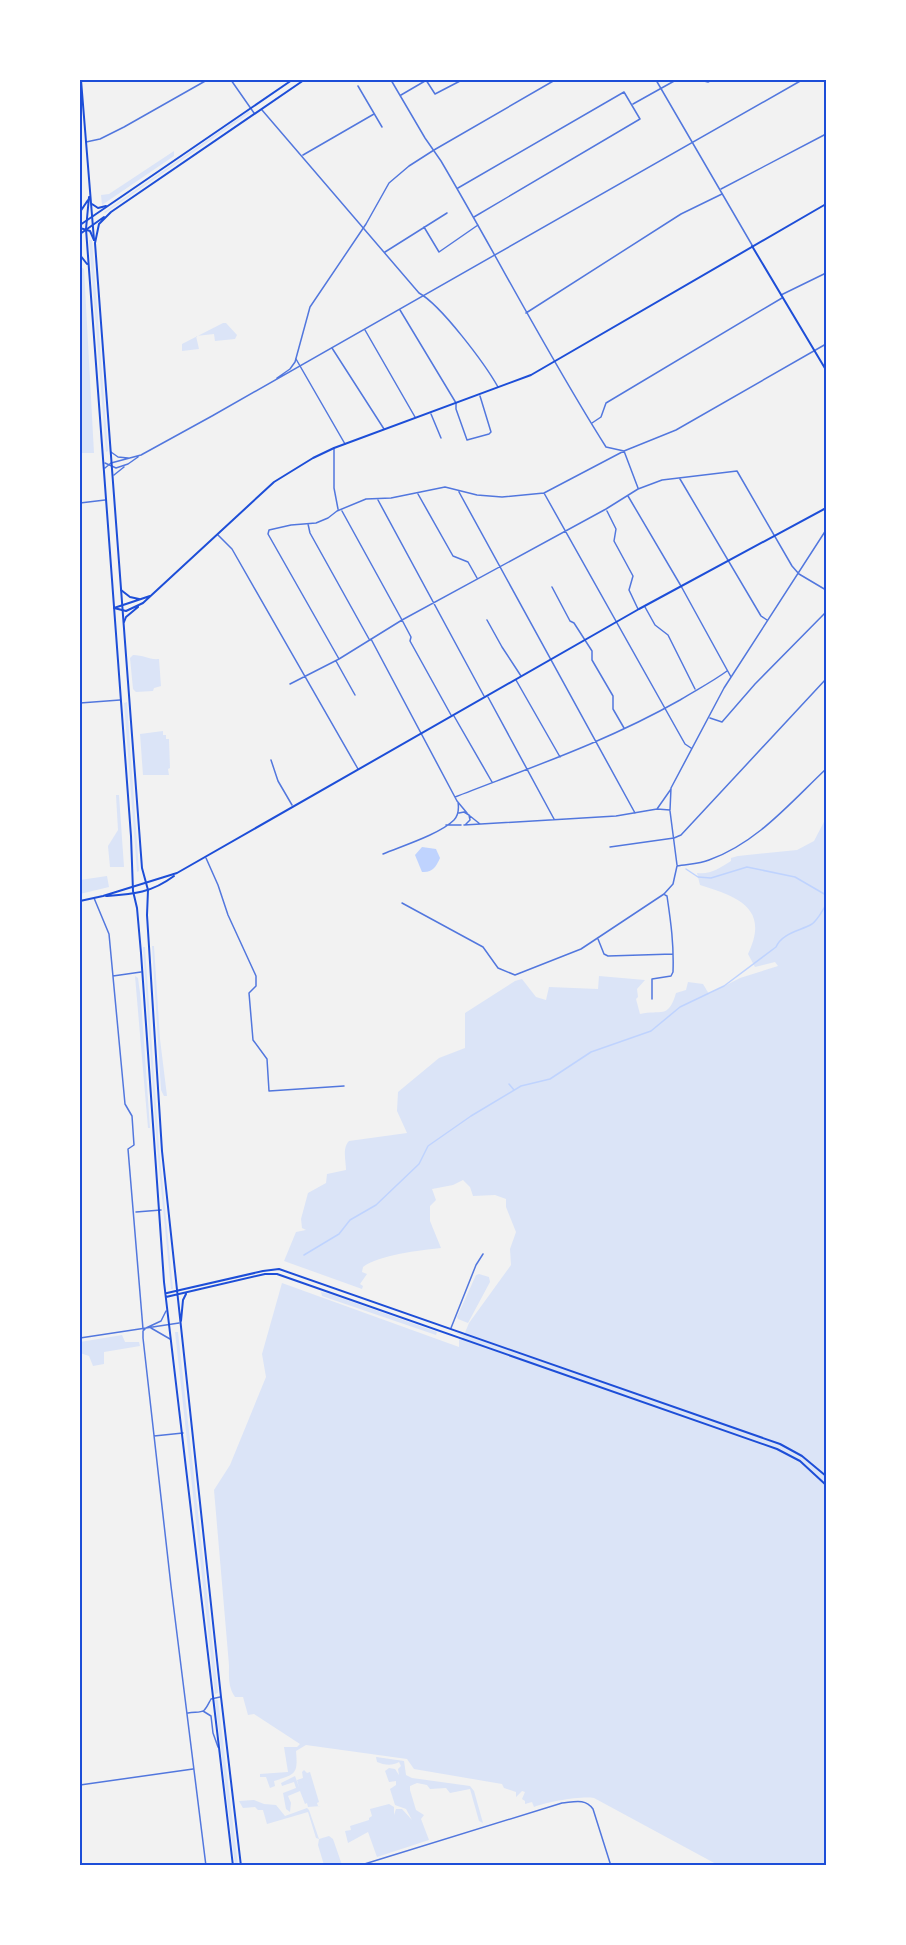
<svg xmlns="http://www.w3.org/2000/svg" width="906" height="1945" font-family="'DejaVu Sans',sans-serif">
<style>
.green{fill:#dbe4f7}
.water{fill:#bfd3fe}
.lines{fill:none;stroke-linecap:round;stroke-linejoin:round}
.stream{stroke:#bfd3fe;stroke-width:1.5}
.minor{stroke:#5277de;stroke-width:1.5}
.tertiary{stroke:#5277de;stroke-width:1.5}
.secondary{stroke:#1d4ed8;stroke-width:2}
.primary{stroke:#1d4ed8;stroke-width:2}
.neatline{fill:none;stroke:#1d4ed8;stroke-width:2}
</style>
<rect width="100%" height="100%" fill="#f2f2f2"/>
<path class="green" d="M249,111L250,113L105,213L104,212Z
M174,151V156L102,205L101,195L109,194Z
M89,240H92L108,451L106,452Z
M80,266L84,269L94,453H80Z
M223,323H226L237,335L235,339L215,341L214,334L196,336L199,349L182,351V344Z
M133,655C144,655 149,660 159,659L161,686L154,688L153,691L136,692L133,689L130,658Z
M127,702L139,871L137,872L124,703Z
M163,731V735H166V739H169L170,768L168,769L169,775H143L140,734Z
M116,795H119L124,867H110L108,846L118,830Z
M826,818V1865H718L594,1798C579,1796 548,1802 534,1807L532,1802L525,1804V1801L522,1799L525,1792L522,1791L516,1797V1792L504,1788L502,1784L414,1769L407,1759L306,1745L296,1751C298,1774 296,1774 274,1781L275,1786L270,1788L266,1777H260V1774L288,1772L284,1747H297L300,1744L254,1714L248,1715L243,1697H235C228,1687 229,1677 229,1665L214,1490L230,1465L266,1377L262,1354L282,1283L459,1347V1339L461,1340L463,1337L454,1332L464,1335L469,1323L511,1265L510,1249L516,1232L506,1207V1199L495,1195L473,1196L470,1187L463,1180L453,1185L432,1189L436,1200L430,1206V1221L441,1248C420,1250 379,1255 363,1267L362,1272L367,1274L360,1284L363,1286L362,1289L284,1261L296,1232L306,1230L302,1228L301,1219L308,1193L326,1183L327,1174L346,1170C346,1161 342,1148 349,1141L407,1133L397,1111L398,1092L439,1058L465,1048V1013L515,981L522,979L536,997L546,1000L549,987L598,989L599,976L645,980L637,989L638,997L636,999L640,1014C661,1009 668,1020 676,993L686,990L688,982L703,984L709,994L740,978L778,966L775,962L755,967L748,954C770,908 738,897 700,885L697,873C710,875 720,868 731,861V858L738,856L797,850L814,841Z
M107,876L109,887L80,894V880Z
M152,946H154L160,1039L167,1096H164L161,1090Z
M143,947H145L159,1147L173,1289H171L157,1147Z
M135,976L138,978L141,1000L150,1128H148Z
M479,1274L489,1277L490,1282L468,1323L458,1319L457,1317L476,1275Z
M321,1292L330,1294L437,1332L436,1335L322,1296Z
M175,1332H178L218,1693L215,1694Z
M122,1335L125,1342H139L140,1346L104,1352V1364L93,1366L89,1356L80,1353V1342Z
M215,1700H218L238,1865H235Z
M376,1757L404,1761L406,1775L412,1778L470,1786L474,1791L483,1823L479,1821L470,1789L450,1793L446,1788L430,1789L427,1785L417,1783L410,1786V1790L416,1810L424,1815L421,1819L429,1840L377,1857L368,1832L348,1843L345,1831L351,1830L350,1826L369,1820V1818L372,1816L370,1809L389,1804L394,1807V1815L396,1809H402L412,1820L406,1809L395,1805L390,1789L396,1785V1781L389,1782L385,1771L389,1768L395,1769L399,1775L398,1769L401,1766L399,1762C392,1766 384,1765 377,1762Z
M304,1770L307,1773L310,1772L319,1802L317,1803L318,1806H321L308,1807L307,1803L305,1804L300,1791L288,1796L291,1803L290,1812L286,1809L283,1793L296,1788L294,1782L282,1786L281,1783L295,1776L299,1787L297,1780L303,1778L302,1772Z
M254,1800L264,1804L276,1805L285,1816L307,1808L309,1810L319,1839L329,1836L333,1839L342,1865H324L318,1845L319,1839L316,1838L308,1812L267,1824L263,1810H258L255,1807L243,1808L239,1801Z"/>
<path class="water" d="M422,847L436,849L440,858C436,867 432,873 422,872L415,855Z"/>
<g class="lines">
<path class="stream" d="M686,869L698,877L711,878L747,867L795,877L826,895
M509,1084L514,1090
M304,1255L339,1234L350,1220L376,1205L419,1164L428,1146L471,1116L521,1086L550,1079L591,1052L651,1031L680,1007L724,986L776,947C782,933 800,931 812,924C818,920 822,911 826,905"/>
<path class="minor" d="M231,80L254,113
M391,80L425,138L441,161C497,256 547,354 606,447L624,451L638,488
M426,80L435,94L462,80
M700,80L708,82L712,80
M358,86L382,127
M401,95L425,81
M633,104L676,80
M262,110L419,293C441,305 485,364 498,387
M86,142L100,139L124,127L207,80
M303,155L374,114
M458,188L624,92L640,119L474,217
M721,189L826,134
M424,227L439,252L478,225
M385,252L447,213
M781,295L826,273
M400,310L456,403V409L467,440L489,434L491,432L480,396
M526,313L681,214L722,194
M365,330L415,417
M332,348L384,429
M296,359L345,444
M431,414L441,438
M592,423L601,417L606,403L782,298
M334,448V488L338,509
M680,479L761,616L767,620
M459,492L635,813
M544,493L685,744L691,748
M418,494L453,556L468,562L477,578
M628,496L681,586L731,677
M378,500L484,696
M80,503L105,500
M342,511L402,620L411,637L410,641L451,715
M607,511L616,529L614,541L633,576L629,590L638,609
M308,524L310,533L369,639
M218,535L232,549L358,769
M552,587L570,621L574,623L592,651V660L613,696V709L624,728
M645,607L655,625L668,635L695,689
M487,620L502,647L521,676
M371,639L457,801L467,813
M339,659L268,534L269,530L291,525L316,523L328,518L337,511L366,499L391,498L445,487L477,495L502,497L544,493L624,451L676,430L826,344
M336,661L355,695
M516,680L560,757
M290,684L339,659L402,620L606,509L638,489L662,480L737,471L792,566L799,574L826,590
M488,697L554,819
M80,703L120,700
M454,716L492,782
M710,718L722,722L755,684L826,612
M271,760L278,781L292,805
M455,797C532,767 608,741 680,700C696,690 712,682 727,671
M657,809L670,810L671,788L724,688L826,530
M670,811L677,865
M459,813L464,812L469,815L470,820L466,824
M470,816L480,824
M446,825H461
M464,825L616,816L657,809L671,789
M610,847L674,838L681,835L826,679
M383,854C402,846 440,834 454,820C459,815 459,809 458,802
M206,858L218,885L228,915L256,976V986L249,993L253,1040L267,1059L269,1091L344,1086
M94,898L109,934L125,1104L132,1116L134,1145L128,1149L143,1329
M402,903L483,947L498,968L515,975L581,949L664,894L673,884L677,866C687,864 699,864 709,860C757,843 791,802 826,769
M598,939L604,954L608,956L673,954
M113,976L141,972
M652,999V979L671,976L673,972C674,945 671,923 667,896L665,895
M136,1212L161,1210
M451,1328L476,1265L483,1254
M145,1329L143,1331V1338L171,1586L206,1866
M154,1436L183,1433
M203,1711L211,1716L213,1733L218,1747
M188,1713C206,1711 203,1714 211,1699L220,1697
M80,1785L193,1769
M358,1866L562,1803C574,1802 585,1798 593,1809L611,1866"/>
<path class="tertiary" d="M656,80L752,245
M277,378L290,369L295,362L310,307L366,224L389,183L409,166L434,150L555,80
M111,452L118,457L128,458
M105,463L116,468L128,464L138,457
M105,468L111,463L141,455L212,416L802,80
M114,475L124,467
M146,1328L161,1321L166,1311
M151,1328L170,1339
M80,1338L179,1323"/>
<path class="secondary" d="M81,80L94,240
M92,204L98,208L106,206
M80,212L88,200
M86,229L89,197
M752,246L826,370
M121,590L130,597L139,599
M114,608L126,611L143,603L274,482L313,458L334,448L531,375L826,204
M114,608L150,596
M124,622L126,617L138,607
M106,896C134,894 151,893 174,876
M80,901L103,896L177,873L639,609L826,508"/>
<path class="primary" d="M111,212L99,224L95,243L142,868L148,890L147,915L162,1151L221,1697L241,1866
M111,212L304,80
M80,225L292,80
M80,228L90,231L94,240
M86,229L131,836L133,891L137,908L141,953L164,1282L233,1866
M80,234L104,217
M80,255L87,264
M167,1293L263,1271L279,1269L780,1444L802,1456L826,1476
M166,1297L265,1274H277L777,1449L800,1461L826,1485
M181,1321L183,1300L186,1294"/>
</g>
<rect width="906" height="1945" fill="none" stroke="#ffffff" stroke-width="162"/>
<rect x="81" y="81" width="744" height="1783" class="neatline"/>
</svg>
